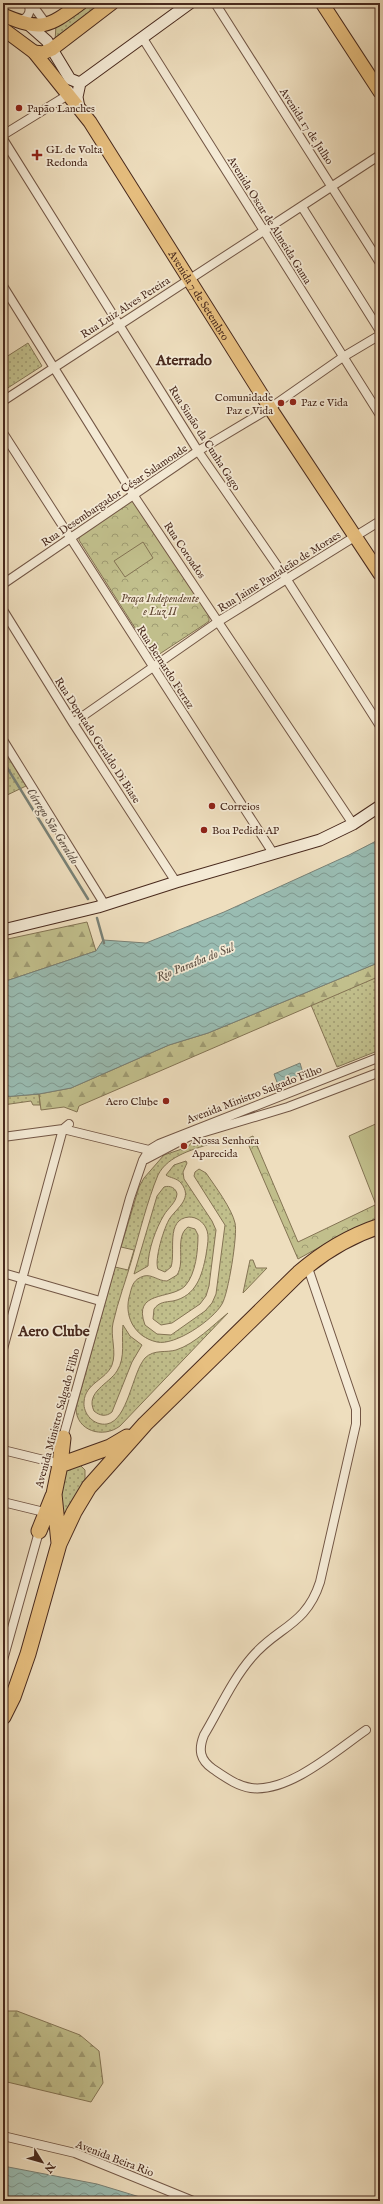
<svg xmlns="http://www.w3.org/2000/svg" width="383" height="2204" font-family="'IM FELL English',serif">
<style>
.grass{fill:url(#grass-dots);stroke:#847454}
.forest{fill:url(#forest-firs);stroke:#847454}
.park{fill:url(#park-crowns);stroke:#847454}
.garden{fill:#c1bf8c;stroke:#847454}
.water{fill:url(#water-waves);stroke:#798176}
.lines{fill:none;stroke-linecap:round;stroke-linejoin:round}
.stream{stroke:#798176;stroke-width:2.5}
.street-casing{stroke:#725645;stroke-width:10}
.secondary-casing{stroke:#48291d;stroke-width:13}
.primary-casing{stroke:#48291d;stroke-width:15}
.highway-casing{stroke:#48291d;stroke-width:17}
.street{stroke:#f4ead5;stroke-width:8}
.secondary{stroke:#f4ead5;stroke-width:11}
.primary{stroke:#e7bf7f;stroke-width:13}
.highway{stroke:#e7bf7f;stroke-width:15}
.poi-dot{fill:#8f2418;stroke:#f4ead5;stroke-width:1.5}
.labels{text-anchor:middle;stroke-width:3.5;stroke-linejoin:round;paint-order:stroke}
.poi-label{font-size:11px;fill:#48291d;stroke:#f4ead5;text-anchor:start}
.street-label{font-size:11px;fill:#48291d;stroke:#f4ead5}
.park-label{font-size:11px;font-style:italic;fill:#604733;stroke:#f4ead5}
.water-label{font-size:12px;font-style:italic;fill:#5c4e42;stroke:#f4ead5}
.district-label{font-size:15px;font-weight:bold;fill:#48291d;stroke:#f4ead5}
</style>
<defs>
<pattern id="grass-dots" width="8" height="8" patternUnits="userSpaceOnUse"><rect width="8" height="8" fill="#c1bf8c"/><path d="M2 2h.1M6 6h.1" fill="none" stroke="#9f9b72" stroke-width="1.8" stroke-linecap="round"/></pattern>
<pattern id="forest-firs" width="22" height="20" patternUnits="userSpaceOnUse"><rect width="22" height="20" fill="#c1bf8c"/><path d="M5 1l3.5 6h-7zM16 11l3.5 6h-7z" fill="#9f9b72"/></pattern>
<pattern id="park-crowns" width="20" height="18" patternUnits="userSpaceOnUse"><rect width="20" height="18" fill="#c1bf8c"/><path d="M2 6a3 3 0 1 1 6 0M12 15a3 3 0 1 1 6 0" fill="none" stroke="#9f9b72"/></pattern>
<pattern id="water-waves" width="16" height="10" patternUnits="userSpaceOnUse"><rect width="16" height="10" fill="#99bcb2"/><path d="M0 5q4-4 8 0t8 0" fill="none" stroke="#7f9990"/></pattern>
</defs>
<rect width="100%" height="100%" fill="#eedebe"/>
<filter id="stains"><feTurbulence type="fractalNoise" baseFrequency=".005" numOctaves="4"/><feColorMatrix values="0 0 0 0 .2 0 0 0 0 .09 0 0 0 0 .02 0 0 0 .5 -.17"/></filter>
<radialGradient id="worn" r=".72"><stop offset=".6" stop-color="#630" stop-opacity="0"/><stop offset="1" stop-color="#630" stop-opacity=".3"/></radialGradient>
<path class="grass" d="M85,3H111L55,41L56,25Z
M28,343L42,366L3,391V359Z
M3,749L26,786L3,797Z
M380,975V1050L337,1067L311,1005Z
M39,1094L40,1105H33L31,1101L3,1105V1097Z
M195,1138L197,1145L215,1140L216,1142C195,1149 168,1155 158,1175C147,1202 140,1231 132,1259C126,1280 118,1301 113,1323C110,1336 117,1352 112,1365C106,1380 85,1383 84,1402C83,1414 94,1426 107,1424C128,1420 132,1373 145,1358C154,1349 166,1353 176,1350C195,1344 213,1325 228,1313L120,1426C103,1439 76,1431 76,1408L115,1267L128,1270L134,1250L121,1247L139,1187L144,1178L164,1155L188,1147Z
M186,1161L187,1163L183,1172L184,1179L212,1221L216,1230L209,1286L206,1296L200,1304L172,1323L161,1325L153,1319L154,1309C159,1302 165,1302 173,1301C196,1296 202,1276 206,1255C207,1247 210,1236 206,1228C203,1222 197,1217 189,1217C165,1219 176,1252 171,1267L165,1272L158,1269C154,1260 164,1227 170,1218C178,1207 193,1198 181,1183C177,1178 170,1178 166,1175L174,1165Z
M199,1169L206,1173C215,1186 232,1209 235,1223C238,1234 228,1295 222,1304C213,1320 175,1346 157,1342C134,1337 123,1315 130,1294C132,1285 134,1279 144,1276C152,1274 158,1281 167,1281L177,1275C186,1261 174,1237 188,1227L195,1229L198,1235C198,1250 196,1274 185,1286C171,1300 132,1290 145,1325L157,1334L171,1335L205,1311L212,1303L216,1294L225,1225L194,1176L195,1172Z
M164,1187C170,1185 176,1188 177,1194C176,1203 168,1208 164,1215C156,1228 148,1250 148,1266L134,1274L157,1196Z
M250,1260H253L256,1268H267L243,1293Z
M123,1325L130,1336L142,1345L132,1362L112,1412C106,1417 100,1416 94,1411C85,1392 109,1384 117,1371C126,1357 121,1340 123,1325Z
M79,1464L85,1470V1480L60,1525L57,1503L64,1471Z"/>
<path class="forest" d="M87,922L96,951L3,982V940Z
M380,962V976L79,1106L77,1112L64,1107L41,1110L39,1094L71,1088L169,1045L208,1033Z
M3,2011H17L80,2035L99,2051L103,2083L91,2102L3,2081Z"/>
<path class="park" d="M131,500L135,502L209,616V621L205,624L158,655L154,656L151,653L79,540V535Z
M253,1136L298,1242L375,1205L380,1218L347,1232L298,1259L246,1139Z"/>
<path class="garden" d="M143,542L153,558L125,577L114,561Z
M380,1122V1203L376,1205L349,1136Z"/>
<path class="water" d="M380,839V962L208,1033L169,1045L71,1088L39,1094L3,1097V982L96,951L103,940L146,943L224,912L349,855Z
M300,1063L303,1073L278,1085L274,1074Z
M3,2166L97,2184L153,2201H3Z"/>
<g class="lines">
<path class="stream" d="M3,761L88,899
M97,918L104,943"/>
<g class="street-casing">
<path id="street" d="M31,3L47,25
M215,3L380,263
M17,20C28,20 32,12 28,3
M142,37L380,415
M3,135L63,98L69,90
M3,139L198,451L287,580L380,726
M302,207L380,331
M3,286L134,496L353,824
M3,401L380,155
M3,433L273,853
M3,584L198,451L270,408L343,357L380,335
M3,610L73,723L176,882
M73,723L219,621L380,521
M3,740L105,905
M3,1137L63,1129L149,1150
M146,1159L188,1137L288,1107L380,1072
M307,1265L356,1409V1424L320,1582C306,1626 277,1627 252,1657C232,1680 219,1710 204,1735C198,1750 200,1760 213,1769C225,1777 237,1786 251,1788C289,1793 337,1750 366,1730
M3,1273L100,1301
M3,1349L63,1129L69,1124
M62,1441L130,1198L143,1160L149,1150L159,1144L380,1057
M3,1450L56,1463
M3,1502L44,1512
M3,1660L40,1528
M3,2136L75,2153L193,2201"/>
</g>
<g class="secondary-casing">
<path id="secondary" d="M30,26L47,41L70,79L80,83
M79,108L77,97L80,83L190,3
M3,930L98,907L176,882L320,840L353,824L380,806"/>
</g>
<g class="primary-casing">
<g id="primary">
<path d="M322,3L380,92"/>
<path d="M3,15C43,32 48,27 81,3"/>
<path id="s1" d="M3,29L34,52L90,122L270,408L380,574"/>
<path d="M34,52L43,53L52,49L112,3"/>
</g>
</g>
<g class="highway-casing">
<path id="highway" d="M60,1465L63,1438
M39,1531L53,1496
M59,1543L54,1494L60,1465L110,1447L127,1437
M3,1717L13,1697L28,1654L59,1544L74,1512L89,1487L145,1424L299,1273C323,1252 350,1236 380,1226"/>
</g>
<use href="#street" class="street"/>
<use href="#secondary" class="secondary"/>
<use href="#primary" class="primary"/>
<use href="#highway" class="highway"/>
</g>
<g class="poi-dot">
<circle cx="19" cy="108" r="4"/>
<path d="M35 149h4v4h4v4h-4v4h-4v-4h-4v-4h4z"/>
<circle cx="293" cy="402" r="4"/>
<circle cx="281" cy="403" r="4"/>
<circle cx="212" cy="806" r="4"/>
<circle cx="204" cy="830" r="4"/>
<circle cx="166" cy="1101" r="4"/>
<circle cx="184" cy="1146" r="4"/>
</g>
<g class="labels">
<g class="poi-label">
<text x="27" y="112">Papão Lanches</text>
<text x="46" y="153">GL de Volta<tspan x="46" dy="13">Redonda</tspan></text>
<text x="273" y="401" text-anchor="end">Comunidade<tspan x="273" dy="13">Paz e Vida</tspan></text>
<text x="301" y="406">Paz e Vida</text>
<text x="220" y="810">Correios</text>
<text x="212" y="834">Boa Pedida AP</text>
<text x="158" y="1105" text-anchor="end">Aero Clube</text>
<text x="192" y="1144">Nossa Senhora<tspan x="192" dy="13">Aparecida</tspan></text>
</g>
<g class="street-label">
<text transform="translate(307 126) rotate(57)" y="4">Avenida 17 de Julho</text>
<text transform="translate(270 220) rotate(58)" y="4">Avenida Oscar de Almeida Gama</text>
<text dy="4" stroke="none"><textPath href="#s1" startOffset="333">Avenida 7 de Setembro</textPath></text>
<text transform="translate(125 307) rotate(-33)" y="4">Rua Luiz Alves Pereira</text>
<text transform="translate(205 438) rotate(57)" y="4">Rua Simão da Cunha Gago</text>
<text transform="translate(114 495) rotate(-34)" y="4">Rua Desembargador César Salamonde</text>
<text transform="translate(185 550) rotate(56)" y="4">Rua Coroados</text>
<text transform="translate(279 571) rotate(-32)" y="4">Rua Jaime Pantaleão de Moraes</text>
<text transform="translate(166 667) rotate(57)" y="4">Rua Bernardo Ferraz</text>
<text transform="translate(98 740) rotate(57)" y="4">Rua Deputado Geraldo Di Biase</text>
<text transform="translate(254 1094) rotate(-21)" y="4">Avenida Ministro Salgado Filho</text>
<text transform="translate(57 1418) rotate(-75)" y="4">Avenida Ministro Salgado Filho</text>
<text transform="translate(115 2158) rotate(21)" y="4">Avenida Beira Rio</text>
</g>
<g class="park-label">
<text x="160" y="602">Praça Independente<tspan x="160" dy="13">e Luz II</tspan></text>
</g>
<g class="water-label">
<text transform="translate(53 826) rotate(58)" y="4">Córrego São Geraldo</text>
<text transform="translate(195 962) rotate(-22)" y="4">Rio Paraíba do Sul</text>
</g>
<g class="district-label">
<text x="184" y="365">Aterrado</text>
<text x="54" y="1336">Aero Clube</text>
</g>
</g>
<rect width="383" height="2204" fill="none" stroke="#eedebe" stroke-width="16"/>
<rect x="4" y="4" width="375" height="2196" fill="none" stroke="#48291d" stroke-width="2"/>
<rect x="8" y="8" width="367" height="2188" fill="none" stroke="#48291d"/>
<g transform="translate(42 2162) rotate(127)" stroke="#f4ead5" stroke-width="3" paint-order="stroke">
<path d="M0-3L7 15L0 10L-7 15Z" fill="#48291d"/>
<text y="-6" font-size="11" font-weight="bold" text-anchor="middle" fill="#48291d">N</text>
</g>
<rect width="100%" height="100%" filter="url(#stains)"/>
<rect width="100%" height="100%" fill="url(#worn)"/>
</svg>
